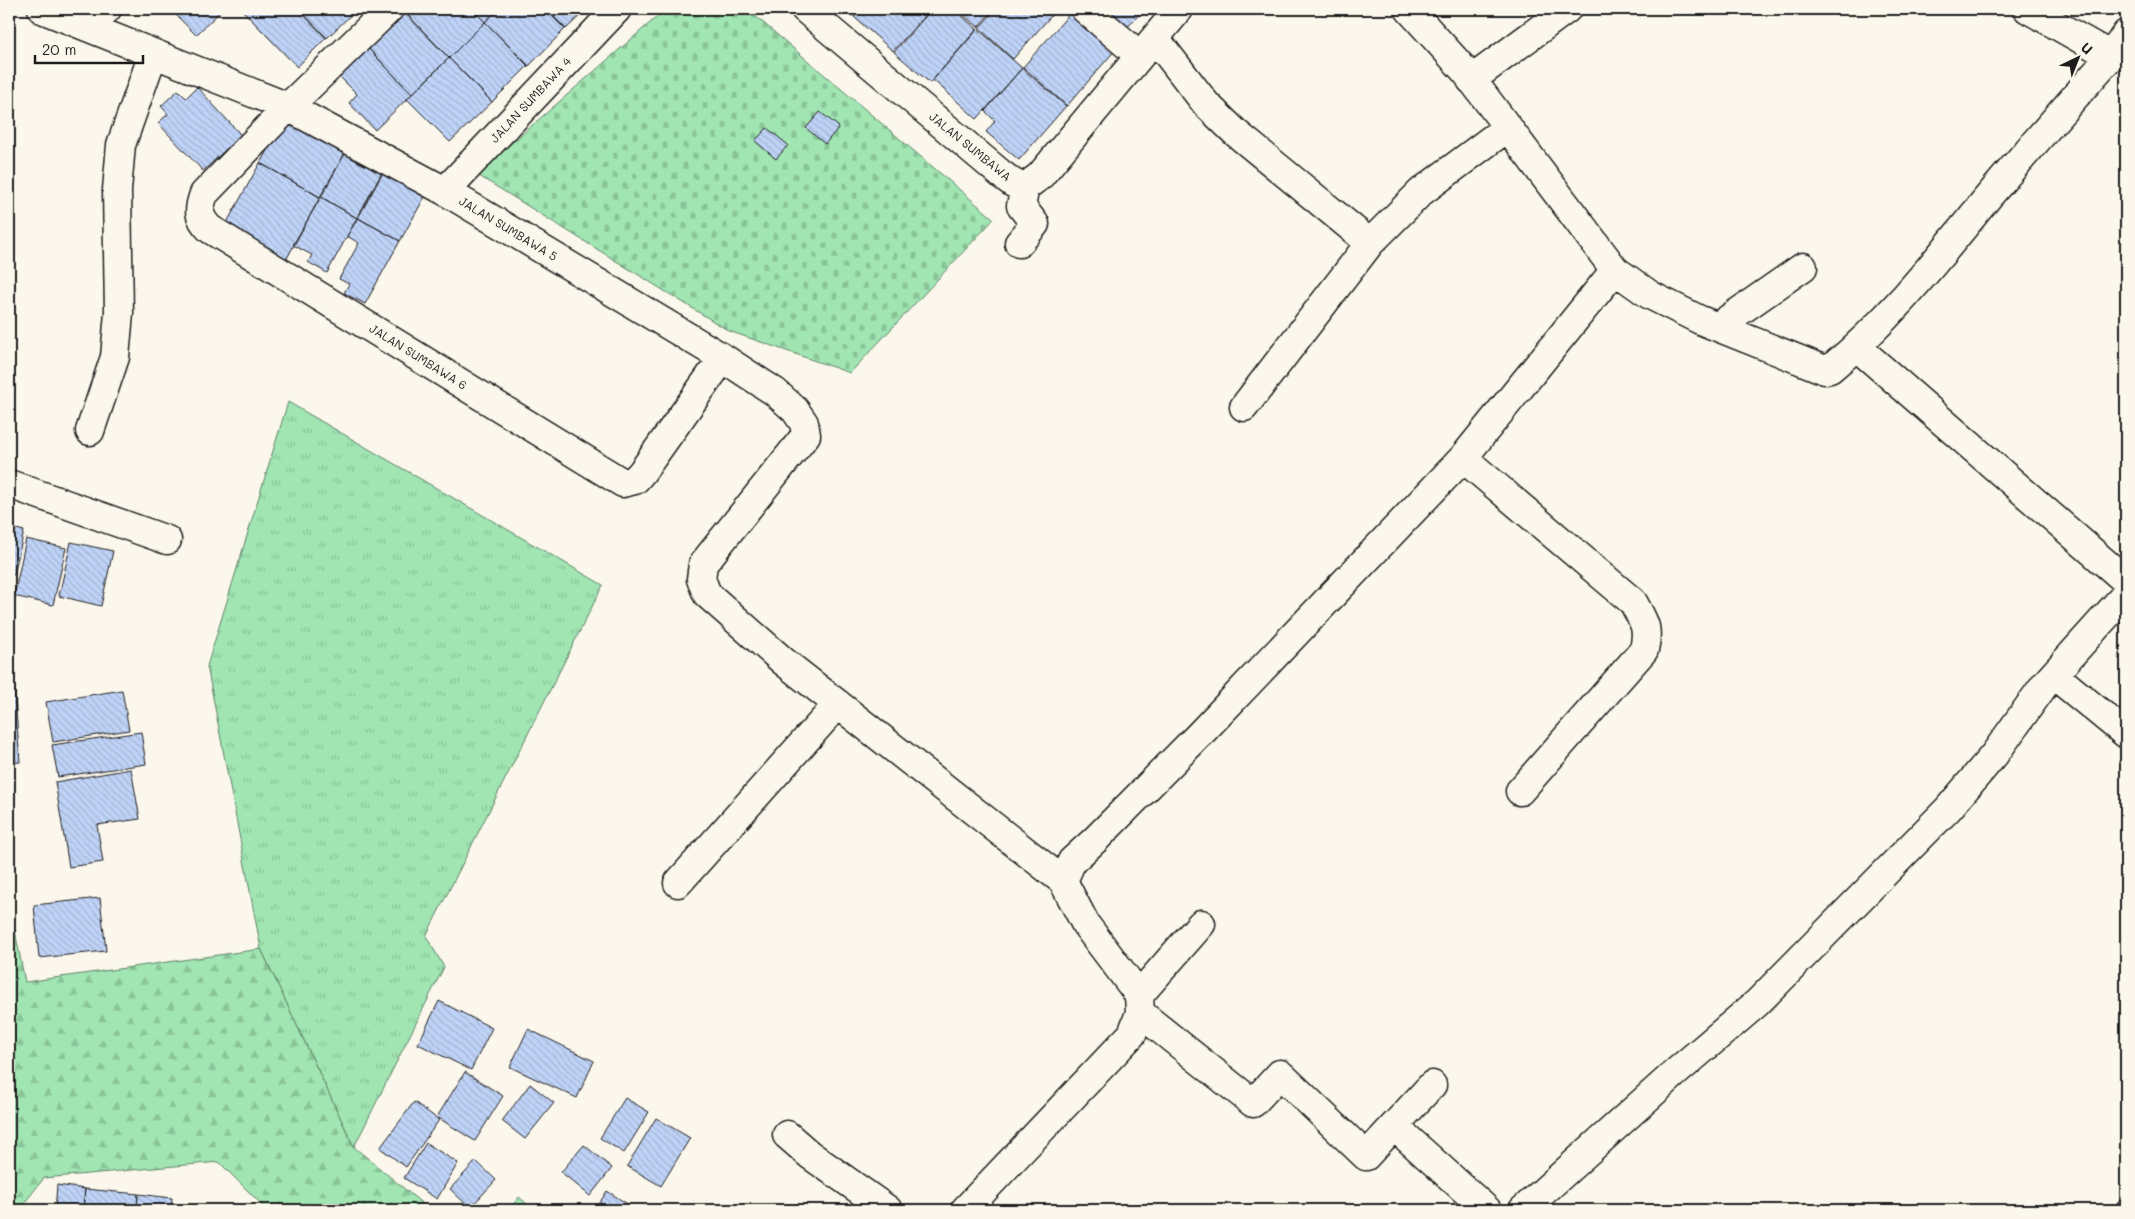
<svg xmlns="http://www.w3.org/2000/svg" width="2135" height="1219" font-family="Mali,sans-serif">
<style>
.grass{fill:url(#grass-tufts);stroke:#5e8067}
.forest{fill:url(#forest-firs);stroke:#5e8067}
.cemetery{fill:url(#cemetery-stones);stroke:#5e8067}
.building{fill:url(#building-back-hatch);stroke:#1c1c1c}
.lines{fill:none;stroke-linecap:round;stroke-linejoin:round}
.street-casing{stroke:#1c1c1c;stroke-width:31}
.street{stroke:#fbf7ec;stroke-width:28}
.labels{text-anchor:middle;stroke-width:4;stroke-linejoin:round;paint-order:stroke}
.street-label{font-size:12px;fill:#1c1c1c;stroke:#fbf7ec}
</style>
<defs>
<pattern id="grass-tufts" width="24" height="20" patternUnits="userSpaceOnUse" patternTransform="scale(1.25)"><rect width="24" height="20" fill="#a0e5b2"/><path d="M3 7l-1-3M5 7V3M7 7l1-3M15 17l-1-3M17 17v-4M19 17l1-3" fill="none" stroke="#89c498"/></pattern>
<pattern id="forest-firs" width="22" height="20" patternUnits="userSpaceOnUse" patternTransform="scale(1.25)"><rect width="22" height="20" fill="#a0e5b2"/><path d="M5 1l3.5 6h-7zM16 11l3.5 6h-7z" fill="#89c498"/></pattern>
<pattern id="cemetery-stones" width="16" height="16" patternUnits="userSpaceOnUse" patternTransform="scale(1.25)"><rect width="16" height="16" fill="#a0e5b2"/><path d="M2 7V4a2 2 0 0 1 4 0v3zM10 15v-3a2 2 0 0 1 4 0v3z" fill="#89c498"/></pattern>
<pattern id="building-back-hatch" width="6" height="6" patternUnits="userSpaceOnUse" patternTransform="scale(1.25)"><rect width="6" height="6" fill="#bfd3f8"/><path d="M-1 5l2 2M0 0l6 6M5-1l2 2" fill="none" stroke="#a4b5d4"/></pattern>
</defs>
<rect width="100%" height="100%" fill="#fbf7ec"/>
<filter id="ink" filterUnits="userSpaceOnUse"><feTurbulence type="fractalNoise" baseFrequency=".02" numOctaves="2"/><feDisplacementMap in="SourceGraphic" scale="10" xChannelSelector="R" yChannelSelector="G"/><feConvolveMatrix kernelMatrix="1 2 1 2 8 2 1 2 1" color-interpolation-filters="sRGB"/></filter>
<g filter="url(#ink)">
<path class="grass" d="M288,402L603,585L426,936L444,967L354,1147L261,949L207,666Z"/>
<path class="forest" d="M9,900L25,982L261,949L354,1147L430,1210H267L219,1162L44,1178L19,1210H9Z
M519,1197L534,1210H509Z"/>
<path class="cemetery" d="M666,9H747L994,219L850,373L729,331L476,174Z"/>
<path class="building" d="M170,9H223L196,35Z
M241,9H298L326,38L297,67Z
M299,9H357L327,38Z
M406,9H472L485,22L449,58L404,11Z
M472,9H498L485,22Z
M499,9H545L565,29L529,66L485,22Z
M546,9H587L566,29Z
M844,9H860L853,16Z
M861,9H931L893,51L854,17Z
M932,9H954L977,29L930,83L894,52Z
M956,9H994L978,27Z
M996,9H1057L1013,59L979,28Z
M1100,9H1144L1125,30Z
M403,11L449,58L412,94L367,47Z
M1072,11L1116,49L1067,106L1023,67Z
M485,22L528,66L492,102L449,58Z
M978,29L1022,68L977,119L933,80Z
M367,47L412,94L375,130L349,103L357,94L338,75Z
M449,58L492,102L450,142L407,99Z
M1022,68L1066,106L1019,160L986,132L995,121L985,111Z
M197,87L241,135L203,171L158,123L168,114L161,106L178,90L186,98Z
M820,112L839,127L825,144L806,128Z
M287,114L348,148L320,197L260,163Z
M767,128L788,145L776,159L755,141Z
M348,148L384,169L357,218L321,197Z
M260,163L320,197L286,260L225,226Z
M385,169L427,193L400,241L358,218Z
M321,197L357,218L327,273L308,262L312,255L293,245Z
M358,218L400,241L365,304L344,293L349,284L339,279L359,243L347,236Z
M9,527L24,531L14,575L9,574Z
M26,539L66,548L53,605L14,596Z
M71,542L113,551L101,606L59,596Z
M9,685H14L20,762L9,763Z
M122,690L129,730L53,742L46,702Z
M141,732L146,764L58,777L52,745Z
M131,769L140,819L97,825L103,862L69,867L55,782Z
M100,898L106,951L39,958L34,905Z
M439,1001L492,1028L471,1070L418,1044Z
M528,1029L594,1061L577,1098L510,1067Z
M465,1072L503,1096L475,1141L437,1117Z
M530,1084L554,1103L525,1139L502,1121Z
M625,1098L649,1112L624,1153L600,1138Z
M414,1102L439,1120L406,1167L380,1148Z
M656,1118L690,1138L661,1186L627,1166Z
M426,1143L458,1163L437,1199L404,1178Z
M584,1145L612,1168L590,1196L561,1172Z
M476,1161L496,1180L470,1208L450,1189Z
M57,1185L85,1189L83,1210H55Z
M85,1189L138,1194L137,1210H83Z
M607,1191L637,1210H595Z
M2126,1193V1210H2112Z
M138,1194L172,1198L171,1210H137Z"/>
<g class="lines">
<g class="street-casing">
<path id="street" d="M42,9L288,107L445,191L723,358L775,392L795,410L804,423L806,435L703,564L701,579L707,594L783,661L1063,881
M389,9L288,107L204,194C198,210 198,217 210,229L623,483L635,480L642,472L723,358
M805,9L1001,174L1013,183L1025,187L1040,176L1179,9
M1085,9L1140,56
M1409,9L1466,72L1615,270L1650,295L1700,320L1825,370L1830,369C1891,319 1939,257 1989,196C2029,149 2070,102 2111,56L2126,34
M2028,9L2111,56
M88,27L107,9
M1155,38L1206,104L1236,133L1370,243
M1471,80L1567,9
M445,191L617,9
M1019,243L1035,224L1021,206L1025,187
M1717,327L1803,267
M1857,347L2126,581
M1244,407L1370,243L1421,192L1508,127
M90,431L115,357L119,313L117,190L121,145L153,54
M1463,458L1633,602C1644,622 1649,627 1644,650L1520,791
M9,484L167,540
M2054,675L2126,734
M678,883L838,704
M1139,995L1201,924
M1140,1013L1253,1103L1280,1074L1366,1156L1432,1085
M1394,1126L1487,1210
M787,1135L810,1155L888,1210
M965,1210L1132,1034L1140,1013L1139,995L1086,925L1063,881L1072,861L1095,840L1199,735L1463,458L1615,270
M1523,1210L1675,1073L1757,1003L1948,809L1994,755L2045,684L2126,594"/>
</g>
<use href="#street" class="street"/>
</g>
</g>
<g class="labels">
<g class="street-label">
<text transform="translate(531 100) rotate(-47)" y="4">JALAN SUMBAWA 4</text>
<text transform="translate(970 147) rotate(39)" y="4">JALAN SUMBAWA</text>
<text transform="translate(508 229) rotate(31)" y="4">JALAN SUMBAWA 5</text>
<text transform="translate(418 357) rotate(32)" y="4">JALAN SUMBAWA 6</text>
</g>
</g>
<rect width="2135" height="1219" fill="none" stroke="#fbf7ec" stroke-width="30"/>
<rect x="15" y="15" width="2105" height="1189" fill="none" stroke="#1c1c1c" stroke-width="2" filter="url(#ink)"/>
<g transform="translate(2078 58) rotate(43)" stroke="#fbf7ec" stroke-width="4" paint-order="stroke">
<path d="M0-4L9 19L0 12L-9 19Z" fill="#1c1c1c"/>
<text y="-8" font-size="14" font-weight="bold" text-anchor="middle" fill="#1c1c1c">U</text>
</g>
<path d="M35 55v8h108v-8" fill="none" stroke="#1c1c1c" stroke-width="2.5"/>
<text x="42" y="55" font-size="15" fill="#1c1c1c" stroke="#fbf7ec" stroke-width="4" paint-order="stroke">20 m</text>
</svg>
